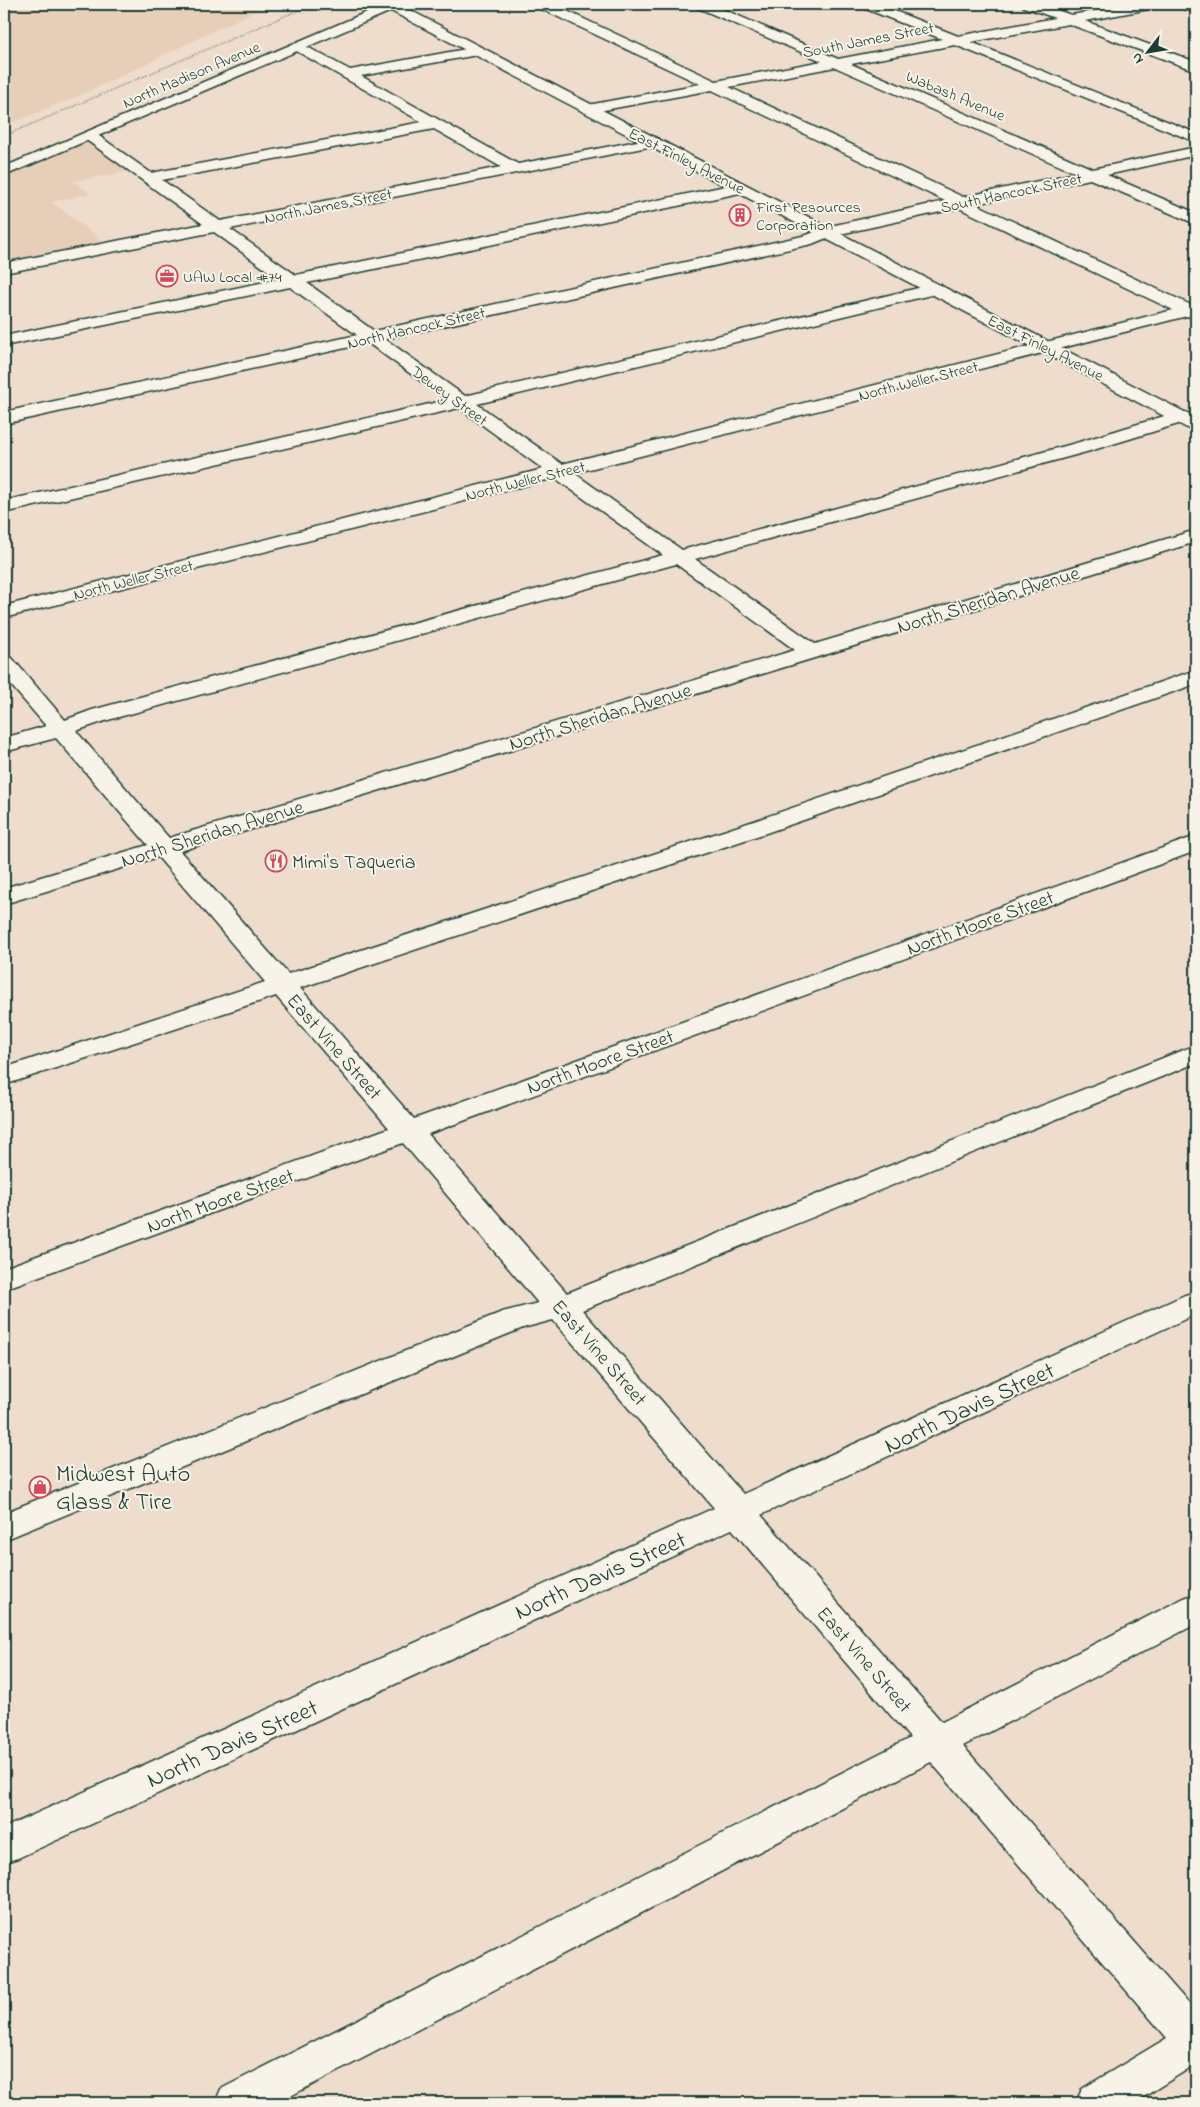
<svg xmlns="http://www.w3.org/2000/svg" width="1200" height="2107" font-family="'Indie Flower',sans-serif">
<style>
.built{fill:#e7ceb8}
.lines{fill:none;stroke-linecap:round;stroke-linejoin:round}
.minor-casing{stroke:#1f3d34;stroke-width:3}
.major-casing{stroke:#1f3d34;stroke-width:3}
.path{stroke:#1f3d34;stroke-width:2;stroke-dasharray:0.5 2;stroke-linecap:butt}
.minor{fill:#f7f3e8;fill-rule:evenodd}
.major{fill:#f7f3e8;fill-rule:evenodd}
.labels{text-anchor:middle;stroke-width:4;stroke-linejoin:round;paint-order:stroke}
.far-street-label{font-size:16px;fill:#1f3d34;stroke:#f7f3e8}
.far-poi-label{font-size:16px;fill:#1f3d34;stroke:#f7f3e8;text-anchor:start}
.street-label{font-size:20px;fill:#1f3d34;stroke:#f7f3e8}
.poi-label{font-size:20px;fill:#1f3d34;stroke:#f7f3e8;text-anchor:start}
.near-street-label{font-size:24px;fill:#1f3d34;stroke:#f7f3e8}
.near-poi-label{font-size:24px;fill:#1f3d34;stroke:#f7f3e8;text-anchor:start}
</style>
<rect width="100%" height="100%" fill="#edc"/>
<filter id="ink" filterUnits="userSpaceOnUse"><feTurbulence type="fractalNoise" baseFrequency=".02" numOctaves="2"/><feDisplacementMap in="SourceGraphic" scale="10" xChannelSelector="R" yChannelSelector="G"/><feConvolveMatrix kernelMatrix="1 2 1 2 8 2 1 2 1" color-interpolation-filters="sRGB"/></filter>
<g filter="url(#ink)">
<path class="built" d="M4,4H270L79,96L4,126Z
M90,136L137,170L74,181L90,194L52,202L110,247L4,268V172Z"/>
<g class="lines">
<g class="minor-casing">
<path id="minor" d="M536,4H552L716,81L822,61L696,7L695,4H711L838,59L942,39L861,7L860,4H877L958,36L1055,18L1024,7L1023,4H1040L1071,15L1135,4H1160L1159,7L1154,8L1085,21L1196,62V71L1069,24L971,42L1196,133V142L955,45L851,64L1093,169L1196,147V155L1107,175L1196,213V224L1090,179L976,204L1191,305L1196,304V319L1187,316L574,473L682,550L1076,443L1174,413L1181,411L1188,413L1190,417L1188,421L1090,451L695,559L815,644L1196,530V542L180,851L288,974L751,822L1196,670V684L769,832L300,988L414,1119L1196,836V851L428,1134L567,1293L1196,1045V1063L582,1310L743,1494L1185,1295L1196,1292V1314L761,1515L942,1722L1184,1598L1196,1594V1624L963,1746L1196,2012V2064L1134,2103H1076L1082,2089L1167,2038L931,1762L277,2103H215L221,2089L910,1738L732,1529L18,1858L4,1862V1828L714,1508L553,1320L523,1328L4,1540V1513L502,1312L538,1303L403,1143L4,1289V1268L389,1128L276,996L4,1085V1068L265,982L158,857L4,904V888L148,845L56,738L4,752V738L46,726L4,677V656L12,658L65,720L92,710L663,555L555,478L4,618V606L543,469L459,408L4,513V501L447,400L368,343L4,424V412L357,335L290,287L4,346V336L279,279L214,232L4,273V263L203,224L85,139L83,136L85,133H95L151,173L422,122L293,49L291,46L298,42L350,70L477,47L482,48L484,51L477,55L361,76L518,164L653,138L658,139L660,142L658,145L653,146L230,229L296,275L740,183L745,185L748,188L745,191L740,193L307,283L374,331L807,235L826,227L945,201L712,90L588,113L583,112L581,109L583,106L588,105L700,84L537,7ZM835,67L1076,173L963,197L729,87ZM434,129L501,167L220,221L162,180ZM959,208L1173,310L562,464L477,404L935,294L941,293L943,289L941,285L935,284L465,396L385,339L812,244L831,236ZM676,564L795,650L169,838L76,731L108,720Z
M1177,4L1196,5V13L1178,7Z"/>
</g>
<g class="major-casing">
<path id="major" d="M386,4H403L402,6L1196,418V431L1189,429L391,11L4,176V167Z"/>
</g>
<path class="path" d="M4,136L313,4"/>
<use href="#minor" class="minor"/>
<use href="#major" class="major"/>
</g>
</g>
<defs>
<g id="building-ring" transform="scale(1.125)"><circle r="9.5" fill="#f7f3e8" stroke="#d1495b" stroke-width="1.5"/><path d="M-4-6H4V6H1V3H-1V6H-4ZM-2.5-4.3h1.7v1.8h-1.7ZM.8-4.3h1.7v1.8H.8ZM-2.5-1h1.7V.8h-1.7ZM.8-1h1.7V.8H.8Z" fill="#d1495b"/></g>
<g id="office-ring" transform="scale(1.125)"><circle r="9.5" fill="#f7f3e8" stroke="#d1495b" stroke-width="1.5"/><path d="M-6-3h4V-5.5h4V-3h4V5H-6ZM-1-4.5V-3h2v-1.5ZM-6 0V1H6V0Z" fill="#d1495b"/></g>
<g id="restaurant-ring" transform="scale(1.125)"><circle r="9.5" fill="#f7f3e8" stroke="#d1495b" stroke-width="1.5"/><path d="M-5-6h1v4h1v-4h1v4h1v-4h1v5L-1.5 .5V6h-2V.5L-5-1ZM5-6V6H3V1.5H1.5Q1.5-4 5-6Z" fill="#d1495b"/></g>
<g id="shop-ring" transform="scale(1.125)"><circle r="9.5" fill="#f7f3e8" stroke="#d1495b" stroke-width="1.5"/><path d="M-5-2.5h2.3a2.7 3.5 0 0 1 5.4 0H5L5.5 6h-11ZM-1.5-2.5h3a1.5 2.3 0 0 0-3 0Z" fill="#d1495b"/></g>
</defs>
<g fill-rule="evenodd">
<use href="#building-ring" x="740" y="215"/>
<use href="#office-ring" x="167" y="276"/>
<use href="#restaurant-ring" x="276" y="861"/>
<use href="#shop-ring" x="40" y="1487"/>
</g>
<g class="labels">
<g class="far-street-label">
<text transform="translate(868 39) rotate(-11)" y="6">South James Street</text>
<text transform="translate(191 74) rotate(-23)" y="6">North Madison Avenue</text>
<text transform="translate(956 95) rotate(23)" y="6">Wabash Avenue</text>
<text transform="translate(687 160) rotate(27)" y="6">East Finley Avenue</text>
<text transform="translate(1011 192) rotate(-12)" y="6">South Hancock Street</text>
<text transform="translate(328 205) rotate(-11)" y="6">North James Street</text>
<text transform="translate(416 327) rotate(-13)" y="6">North Hancock Street</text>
<text transform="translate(1046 347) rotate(27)" y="6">East Finley Avenue</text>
<text transform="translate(918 380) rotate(-14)" y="6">North Weller Street</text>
<text transform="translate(450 395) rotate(36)" y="6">Dewey Street</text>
<text transform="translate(525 480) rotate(-14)" y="6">North Weller Street</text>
<text transform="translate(133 579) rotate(-14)" y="6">North Weller Street</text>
</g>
<g class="far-poi-label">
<text x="756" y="212">First Resources<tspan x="756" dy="18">Corporation</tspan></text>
<text x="183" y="282">UAW Local #74</text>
</g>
<g class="street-label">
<text transform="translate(988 599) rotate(-17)" y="7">North Sheridan Avenue</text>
<text transform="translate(600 716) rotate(-17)" y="7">North Sheridan Avenue</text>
<text transform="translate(212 833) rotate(-17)" y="7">North Sheridan Avenue</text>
<text transform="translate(980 922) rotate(-20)" y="7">North Moore Street</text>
<text transform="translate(335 1046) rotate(49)" y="7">East Vine Street</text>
<text transform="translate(600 1061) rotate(-20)" y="7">North Moore Street</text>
<text transform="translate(220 1200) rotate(-20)" y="7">North Moore Street</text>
<text transform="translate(600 1352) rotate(49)" y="7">East Vine Street</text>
<text transform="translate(865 1659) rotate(49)" y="7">East Vine Street</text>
</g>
<g class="poi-label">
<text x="292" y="868">Mimi's Taqueria</text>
</g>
<g class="near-street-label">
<text transform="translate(969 1407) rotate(-25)" y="8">North Davis Street</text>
<text transform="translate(600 1575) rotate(-24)" y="8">North Davis Street</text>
<text transform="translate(232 1743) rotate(-24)" y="8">North Davis Street</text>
</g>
<g class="near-poi-label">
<text x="56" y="1481">Midwest Auto<tspan x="56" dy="28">Glass &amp; Tire</tspan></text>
</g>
</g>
<rect width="1200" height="2107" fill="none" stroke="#f7f3e8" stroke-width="20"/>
<rect x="10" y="10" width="1180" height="2087" fill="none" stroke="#1f3d34" stroke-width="2" filter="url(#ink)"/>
<g transform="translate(1148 52) rotate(239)" stroke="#f7f3e8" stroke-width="4" paint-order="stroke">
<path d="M0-4L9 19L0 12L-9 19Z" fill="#1f3d34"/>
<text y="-8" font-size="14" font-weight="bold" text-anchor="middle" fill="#1f3d34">N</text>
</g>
</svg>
